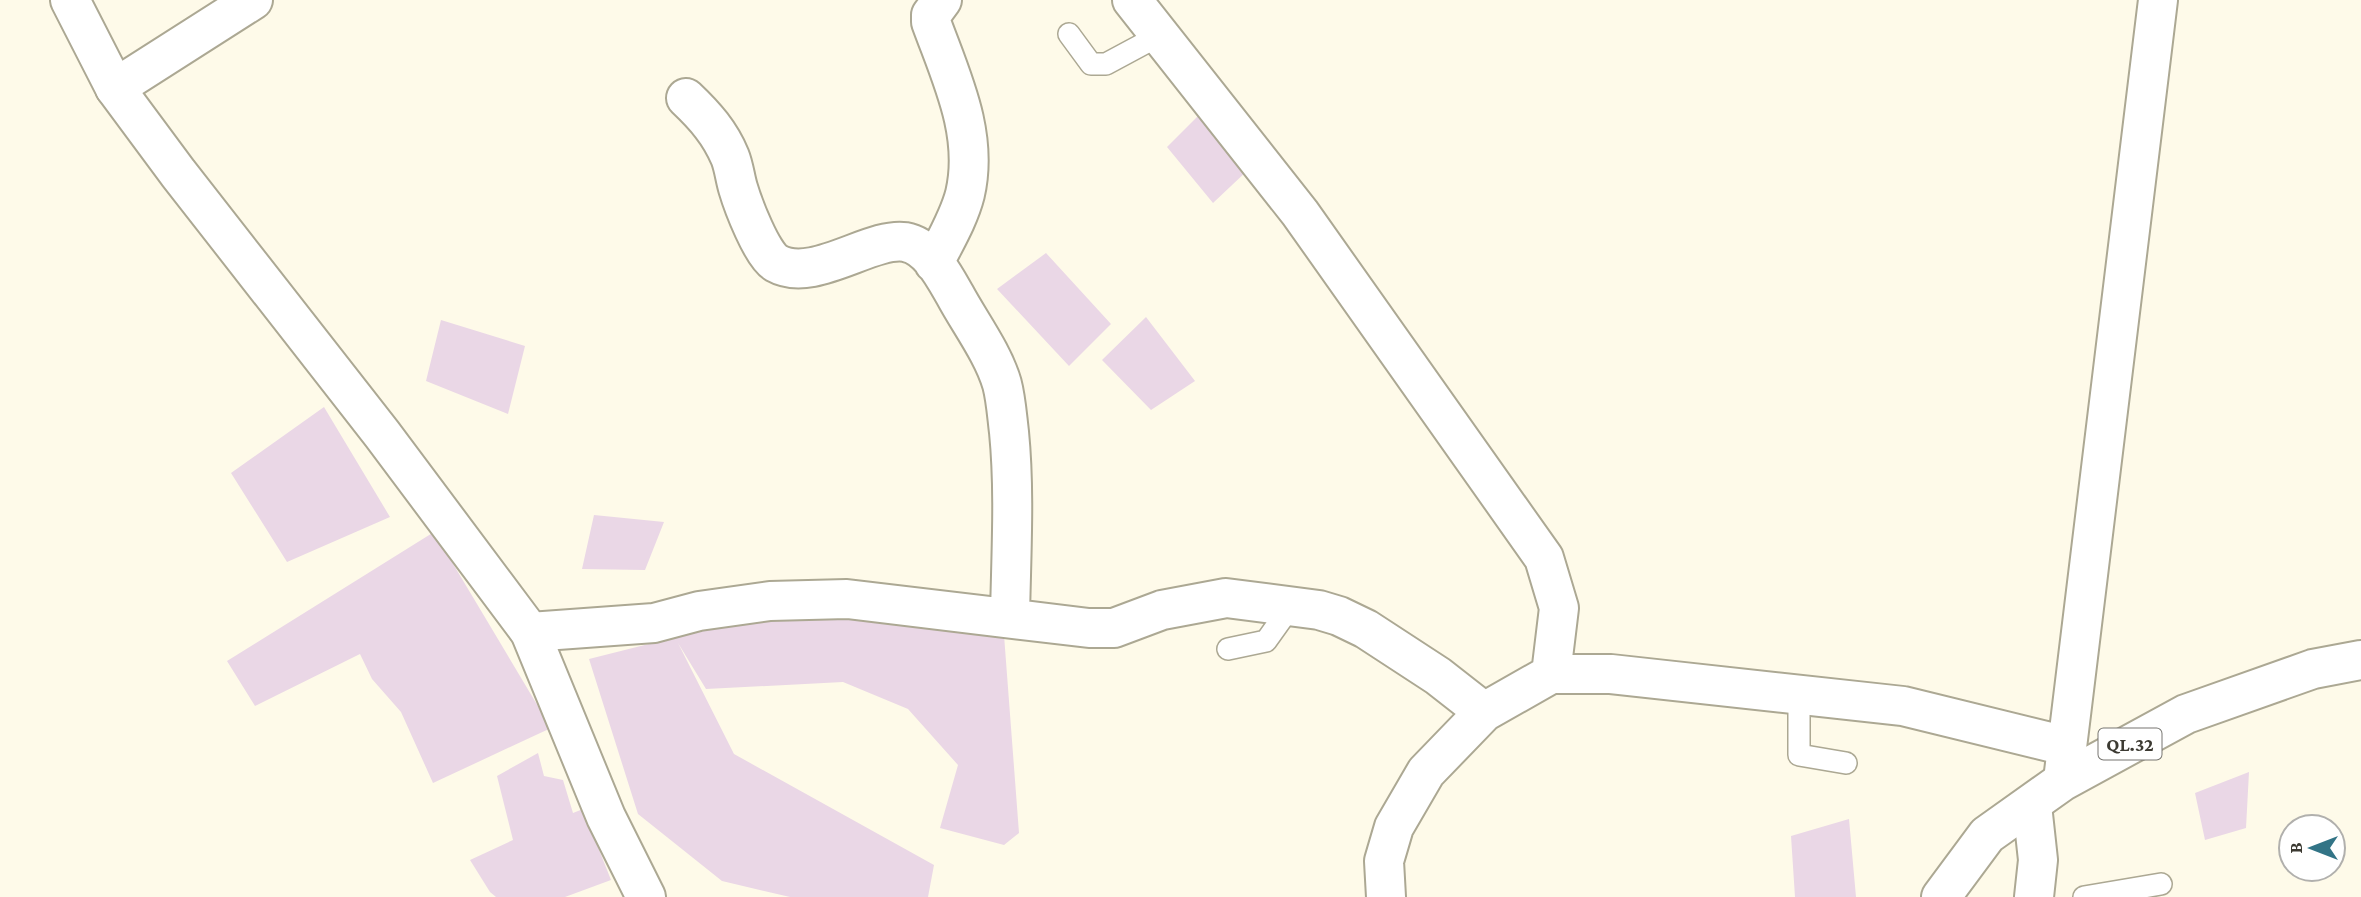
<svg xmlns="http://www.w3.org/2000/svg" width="2361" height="897" font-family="'Crimson Pro',serif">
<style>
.building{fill:#ead7e6}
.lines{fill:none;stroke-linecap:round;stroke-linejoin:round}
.lane-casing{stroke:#aca893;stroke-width:24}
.street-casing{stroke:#aca893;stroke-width:42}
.secondary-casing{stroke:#aca893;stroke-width:42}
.highway-casing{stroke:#aca893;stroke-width:42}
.lane{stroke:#fff;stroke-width:21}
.street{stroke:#fff;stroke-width:38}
.secondary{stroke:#fff;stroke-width:38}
.highway{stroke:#fff;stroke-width:38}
.labels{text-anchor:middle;stroke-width:7;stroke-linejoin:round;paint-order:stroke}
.shield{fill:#fff;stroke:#767570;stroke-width:2}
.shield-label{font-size:19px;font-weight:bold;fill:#3c3a32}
</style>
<rect width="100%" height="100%" fill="#fefae9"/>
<path class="building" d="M1198,116L1249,169L1213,203L1167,147Z
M1046,253L1111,324L1069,366L997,289Z
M1146,317L1195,381L1151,410L1102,360Z
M441,320L525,346L508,414L426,381Z
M324,407L390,517L287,562L231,473Z
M594,515L664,522L645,570L582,569Z
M434,532L551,728L433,783L401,712L372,679L360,654L255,706L227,661Z
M835,614L1004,635L1019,833L1004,845L940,828L958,765L908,709L843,682L706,689L678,643L734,754L934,865L928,897H790L722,881L638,814L589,659L740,621Z
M538,753L544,776L563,780L573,813L583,809L611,880L565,897H496L490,892L470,860L513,840L497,776Z
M2249,772L2246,828L2205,840L2195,793Z
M1849,819L1856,897H1795L1791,836Z"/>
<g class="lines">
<g class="lane-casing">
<path id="lane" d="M1069,34L1091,64H1106L1160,35
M1228,649L1266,641L1291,606
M1799,695V755L1846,763
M2084,897L2161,884"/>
</g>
<g class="street-casing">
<path id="street" d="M1132,0L1300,213L1544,558L1559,608L1551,674
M115,88L253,0
M686,98C705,116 720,133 730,157C734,167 735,178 738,188C743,205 762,255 776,263C813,284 870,237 905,242C929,246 944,276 955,295C970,323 993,353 1002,384C1006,399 1007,416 1009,432C1015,493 1011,556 1010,618
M934,263C945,241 959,218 965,194C979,134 951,77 931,22V15L942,0
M530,632L654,623L699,611L770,601L847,599L1089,628H1114L1162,610L1226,598L1319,610L1339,616L1366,629L1438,676L1484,712
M2064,772L2158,0
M2032,805L2038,860L2034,897
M1386,897L1384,861L1394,827L1426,772L1484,712L1551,674H1611L1903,706L2066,746"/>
</g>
<g class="secondary-casing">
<path id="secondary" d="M70,0L115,88L178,173L382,434L530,632L606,817L646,897"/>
</g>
<g class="highway-casing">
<path id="highway" d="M1941,897L1987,835L2063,781L2186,714L2313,669L2361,660"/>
</g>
<use href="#lane" class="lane"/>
<use href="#street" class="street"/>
<use href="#secondary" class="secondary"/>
<use href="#highway" class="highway"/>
</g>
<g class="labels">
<rect class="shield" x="2098.5" y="728.5" width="63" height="31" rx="5"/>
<g class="shield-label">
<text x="2130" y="751">QL.32</text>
</g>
</g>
<g transform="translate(2312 848) rotate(270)"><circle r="33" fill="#ffffff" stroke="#b1b0ad" stroke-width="2"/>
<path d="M0-5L12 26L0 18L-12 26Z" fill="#327486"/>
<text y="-10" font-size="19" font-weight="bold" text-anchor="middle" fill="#3c3a32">B</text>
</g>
</svg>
